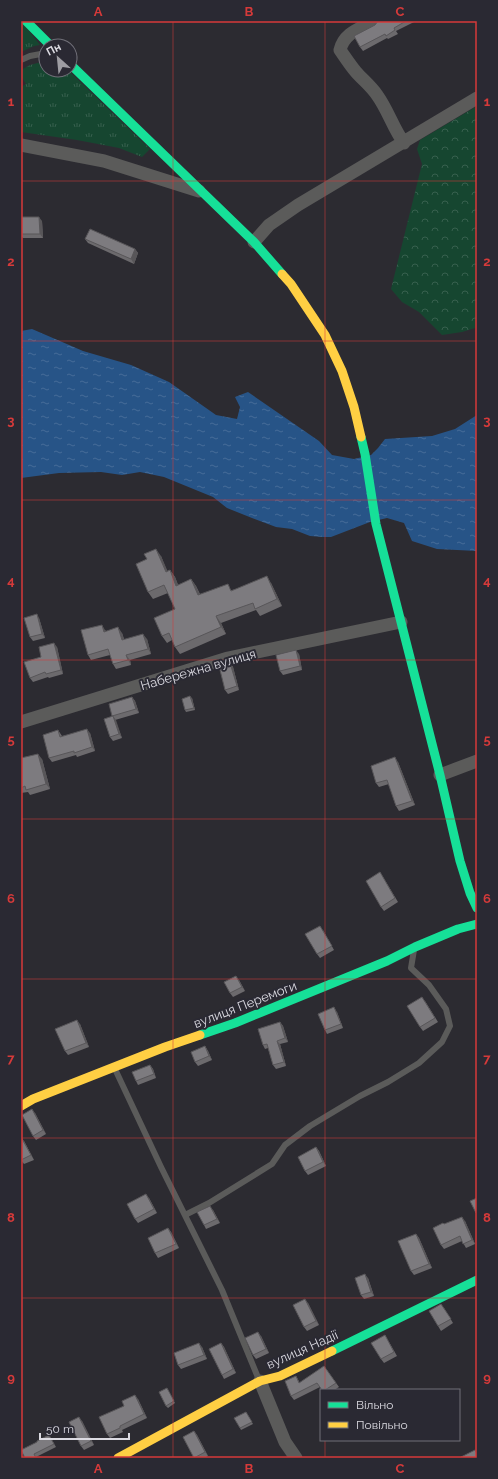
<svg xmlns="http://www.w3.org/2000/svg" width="498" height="1479" font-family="Raleway,sans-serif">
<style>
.grass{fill:url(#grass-tufts)}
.forest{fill:url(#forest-crowns)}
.water{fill:url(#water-ripples)}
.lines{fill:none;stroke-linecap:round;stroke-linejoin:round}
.lane{stroke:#5b5b5a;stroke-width:6}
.street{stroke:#5b5b5a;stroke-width:13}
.fast{stroke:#16e098;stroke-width:9}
.slow{stroke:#ffcf43;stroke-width:9}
.wall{fill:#6c6a6d}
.shaded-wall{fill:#585659}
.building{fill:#7d7b7f;stroke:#585659}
.grid{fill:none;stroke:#d63a3a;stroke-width:1;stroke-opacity:0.55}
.labels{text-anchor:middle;stroke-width:4;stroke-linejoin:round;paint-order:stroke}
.street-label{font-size:13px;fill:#dbdae1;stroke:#2a2933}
.neatline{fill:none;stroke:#d63a3a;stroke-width:1.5}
.grid-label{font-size:13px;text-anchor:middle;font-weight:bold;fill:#d63a3a}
</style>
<defs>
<pattern id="grass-tufts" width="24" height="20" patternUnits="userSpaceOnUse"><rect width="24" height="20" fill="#164630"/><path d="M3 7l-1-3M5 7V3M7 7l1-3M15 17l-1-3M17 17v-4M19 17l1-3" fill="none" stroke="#37604e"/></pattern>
<pattern id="forest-crowns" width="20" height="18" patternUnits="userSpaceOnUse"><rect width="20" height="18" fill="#164630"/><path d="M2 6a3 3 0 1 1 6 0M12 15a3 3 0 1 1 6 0" fill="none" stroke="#37604e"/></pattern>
<pattern id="water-ripples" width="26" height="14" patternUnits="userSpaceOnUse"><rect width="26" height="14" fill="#275487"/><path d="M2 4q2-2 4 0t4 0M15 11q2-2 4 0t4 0" fill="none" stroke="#466c98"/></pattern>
</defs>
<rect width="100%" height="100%" fill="#2c2b31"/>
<path class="grass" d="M21,21L40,45L34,46L21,52Z
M45,61L46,70H68L150,149L142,157L119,148L77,140L21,132V87L26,84L21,76V70L30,65Z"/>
<path class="forest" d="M477,106V316L475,328L462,332L442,335L419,312L402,302L391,289L422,164L417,149L420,140Z"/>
<path class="water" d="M32,329L83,351L131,365L169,382L216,415L237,419L240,407L235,397L248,392L319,441L332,455L354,459L371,455L378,448L385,439L432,436L455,429L477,415V551L437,549L412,541L404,523L387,518L370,522L331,537H323L310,536L292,529L276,527L252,518L227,508L213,497L164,477L140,472L122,475L101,472L59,473L21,478V331Z"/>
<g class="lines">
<path class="lane" d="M21,60L30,56L46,53
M115,1069L161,1167L222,1290L259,1380
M185,1215L209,1203L272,1164L285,1145L310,1126L360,1096L388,1082L419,1063L442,1042L450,1026L446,1009L429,985L411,968L414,950"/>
<path class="street" d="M374,21C359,29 344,33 340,50C345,57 350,65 356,72C363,80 371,86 377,95C388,110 393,128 404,143
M21,145L104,161L199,191
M254,242L269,225L298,205L477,98
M21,722L228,658L401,622
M440,775L477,761
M260,1381L285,1442L296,1458"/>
<path class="fast" d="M26,21L51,46
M70,64L254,242L282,274
M361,437L365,454L376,524L440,775L460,861L470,893L477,908
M200,1035L235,1023L387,961L415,947L458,929L477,924
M332,1351L477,1280"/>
<path class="slow" d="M282,274L291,284L325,335L342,371L354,407L361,437
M21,1106L33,1099L165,1047L200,1035
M118,1458L260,1381L280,1376L332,1351"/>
</g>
<path class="wall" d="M378,21H416L396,31L398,34L388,39L387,38L363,51L360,47Z
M21,217L42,221L43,238H23L21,236Z
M85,239L135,249L138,253L134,264L88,243Z
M161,556L167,571L170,570L175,577L178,585L191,579L196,586L200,594L232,590L271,583L282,606L260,616L256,610L221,623L226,634L180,654L175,647L172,640L167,643L162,636L175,609L168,593L153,599L148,592L147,559Z
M39,618L45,638L33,641L30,637Z
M105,630L106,631L122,633L124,639H147L151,654L130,660L131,665L116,669L113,664L110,655L91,660L88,655Z
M57,647L63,674L49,678L48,677L33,682L30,678L41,657Z
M299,654L302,670L283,675L280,671Z
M230,663L233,667L239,690L228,694L225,690Z
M132,697L135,701L139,713L115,720L122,738L113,741L110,737L112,716Z
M192,698L195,710L186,712L185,710Z
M58,730L62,736L90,733L95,751L77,757L76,755L52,762L49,758Z
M21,758L42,759L50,789L30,795L28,792L21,793Z
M398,762L415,805L399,811L396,806L389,784L379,787L376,783Z
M380,872L398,902L384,911L381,907Z
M323,930L334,950L320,958L317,954Z
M239,980L245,991L233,997L230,993Z
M425,1001L438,1022L423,1031L420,1027Z
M337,1012L343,1028L327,1034L325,1030Z
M280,1022L283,1026L288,1042L280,1044L286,1066L276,1069L273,1065L268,1048L265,1049L263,1045Z
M80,1024L89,1047L68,1055L65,1051Z
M205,1046L208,1051L212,1060L198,1066L195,1062Z
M150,1065L153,1069L156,1078L138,1085L136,1081Z
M35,1113L46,1134L36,1140L33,1136Z
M24,1141L34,1160L24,1164L21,1160Z
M316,1147L319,1151L326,1166L308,1175L305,1171Z
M149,1198L157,1213L138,1223L135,1219Z
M213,1210L220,1223L206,1229L204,1225Z
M465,1221L475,1244L466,1248L462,1241L444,1249L441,1245L444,1224Z
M168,1228L171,1232L179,1248L158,1258L155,1253Z
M416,1234L419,1238L432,1268L414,1275L411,1271Z
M368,1278L374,1296L364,1299L361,1295Z
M308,1303L319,1325L307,1331L304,1327Z
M444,1308L453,1323L441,1331L438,1326Z
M385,1335L397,1356L384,1363L381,1359Z
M261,1336L269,1353L256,1359L253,1355Z
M221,1343L224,1347L236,1373L224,1379L222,1375Z
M202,1347L207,1359L181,1369L178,1365Z
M324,1366L339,1387L334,1390H322L320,1387L294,1400L291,1396L296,1376L300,1383Z
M168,1390L175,1403L168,1408L166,1406Z
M138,1399L147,1418L122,1430L123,1432L110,1438L107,1434Z
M246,1412L253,1424L241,1430L240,1428Z
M82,1421L94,1445L84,1450L81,1446Z
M194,1431L197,1435L208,1456L204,1458H194L183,1437Z
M49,1435L56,1447L36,1457L25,1458L37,1442Z"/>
<path class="shaded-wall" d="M39,217L42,221L43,238L40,234Z
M135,249L138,253L134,264L131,259Z
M156,549L161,556L171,579L166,572Z
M170,570L175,577L181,592L176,586Z
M267,576L271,583L282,606L277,599Z
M191,579L196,586L203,602L198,595Z
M37,614L39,618L45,638L42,634Z
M216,616L221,623L226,634L221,627Z
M102,625L105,630L107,637L104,632Z
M118,627L122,633L126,645L122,640Z
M143,634L147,639L151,654L148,649Z
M54,643L57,647L63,674L61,670Z
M296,650L299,654L302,670L300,666Z
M126,655L130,660L131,665L128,660Z
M230,663L233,667L239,690L237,686Z
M190,696L192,698L195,710L194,708Z
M132,697L135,701L139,713L136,709Z
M113,716L116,720L122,738L119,734Z
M87,729L90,733L95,751L92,747Z
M38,754L42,759L50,789L46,784Z
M395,757L398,762L415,805L412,801Z
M236,976L239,980L245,991L242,987Z
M334,1007L337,1012L343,1028L341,1024Z
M77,1020L80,1024L89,1047L86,1043Z
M280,1022L283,1026L288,1042L285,1038Z
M277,1041L280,1044L286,1066L284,1062Z
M205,1046L208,1051L212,1060L209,1056Z
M150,1065L153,1069L156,1078L154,1074Z
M32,1109L35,1113L46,1134L43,1130Z
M21,1137L24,1141L34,1160L31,1155Z
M316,1147L319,1151L326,1166L323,1162Z
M146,1194L149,1198L157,1213L154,1209Z
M210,1206L213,1210L220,1223L217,1219Z
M462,1217L465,1221L475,1244L472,1240Z
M168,1228L171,1232L179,1248L176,1244Z
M416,1234L419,1238L432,1268L429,1264Z
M365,1274L368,1278L374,1296L371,1292Z
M305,1299L308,1303L319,1325L316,1321Z
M258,1332L261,1336L269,1353L266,1349Z
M199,1343L202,1347L207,1359L204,1355Z
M221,1343L224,1347L236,1373L233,1369Z
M135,1395L138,1399L147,1418L144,1414Z
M79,1417L82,1421L94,1445L91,1441Z
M194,1431L197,1435L208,1456L205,1452Z"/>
<path class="building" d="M378,21H406L394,28L395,30L386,36L385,34L360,47L354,36L375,25Z
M21,217H39L40,234H21Z
M90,229L135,249L131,259L85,239Z
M156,549L166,572L170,570L176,586L191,579L198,595L228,584L231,591L267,576L277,599L255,609L253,603L216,616L221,627L175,647L169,633L162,636L154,618L175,609L164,585L148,592L136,564L147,559L144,554Z
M37,614L42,634L30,637L24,618Z
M102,625L104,632L118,627L122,640L143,634L148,649L126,655L128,660L113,664L108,649L88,655L81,630Z
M54,643L61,670L46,674L45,672L30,678L24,662L41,657L39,647Z
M296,650L300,666L280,671L276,655Z
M230,663L237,686L225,690L219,666Z
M190,696L194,708L185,710L182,699Z
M132,697L136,709L112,716L109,704Z
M113,716L119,734L110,737L104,719Z
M87,729L92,747L74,753V751L49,758L43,735L58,730L60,737Z
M38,754L46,784L26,790L25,786L21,788V758Z
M395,757L412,801L396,806L387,780L376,783L371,766Z
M380,872L395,898L381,907L366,881Z
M320,926L332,946L317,954L305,934Z
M236,976L242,987L230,993L224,982Z
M422,997L435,1018L420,1027L407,1006Z
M334,1007L341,1024L325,1030L318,1014Z
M77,1020L86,1043L65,1051L55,1029Z
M280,1022L285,1038L277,1041L284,1062L273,1065L267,1044L263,1045L258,1029Z
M205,1046L209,1056L195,1062L191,1052Z
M150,1065L154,1074L136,1081L132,1072Z
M32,1109L43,1130L33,1136L22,1115Z
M21,1137L31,1155L21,1160Z
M316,1147L323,1162L305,1171L298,1157Z
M146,1194L154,1209L135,1219L127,1204Z
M477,1198V1213H476L470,1201Z
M210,1206L217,1219L204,1225L197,1212Z
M462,1217L472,1240L463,1244L460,1236L441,1245L433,1228L443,1223L444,1224Z
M168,1228L176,1244L155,1253L148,1238Z
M416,1234L429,1264L411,1271L398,1241Z
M365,1274L371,1292L361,1295L355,1278Z
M305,1299L316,1321L304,1327L293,1305Z
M441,1304L451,1319L438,1326L429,1311Z
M258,1332L266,1349L253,1355L245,1338Z
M385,1335L394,1352L381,1359L371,1343Z
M199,1343L204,1355L178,1365L174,1353Z
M221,1343L233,1369L222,1375L209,1349Z
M324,1366L336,1383L325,1390H322L317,1383L291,1396L285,1381L296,1376L299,1383Z
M167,1388L174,1401L166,1406L159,1392Z
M135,1395L144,1414L120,1426V1428L107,1434L99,1417L124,1406L122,1401Z
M246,1412L252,1422L240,1428L234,1418Z
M79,1417L91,1441L81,1446L69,1422Z
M194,1431L205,1452L194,1458L183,1437Z
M49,1435L54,1444L34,1454L36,1458H25L21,1450L37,1442V1441Z
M475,1450L477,1454V1458H462L461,1457Z"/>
<path class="grid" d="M173,21V1458M325,21V1390M21,181H477M21,341H477M21,500H477M21,660H477M21,819H477M21,979H477M21,1138H477M21,1298H477M325,1440V1458"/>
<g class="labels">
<g class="street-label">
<text transform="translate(198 669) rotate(-16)" y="5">Набережна вулиця</text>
<text transform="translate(245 1004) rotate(-21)" y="5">вулиця Перемоги</text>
<text transform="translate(302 1349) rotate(-24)" y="5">вулиця Надії</text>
</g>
</g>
<rect width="498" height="1479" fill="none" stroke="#2a2933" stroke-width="44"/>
<rect x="320" y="1389" width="140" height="52" fill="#2a2933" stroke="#717079"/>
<rect x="328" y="1402" width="20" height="6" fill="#16e098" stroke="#717079"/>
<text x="356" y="1409" font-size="12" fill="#dbdae1">Вільно</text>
<rect x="328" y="1422" width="20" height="6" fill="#ffcf43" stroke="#717079"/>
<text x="356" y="1429" font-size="12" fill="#dbdae1">Повільно</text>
<g transform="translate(58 58) rotate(333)"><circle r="19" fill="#2a2933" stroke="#717079"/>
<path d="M0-3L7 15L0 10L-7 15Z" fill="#9e9da3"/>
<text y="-6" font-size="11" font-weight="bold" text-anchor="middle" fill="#dbdae1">Пн</text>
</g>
<path d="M40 1433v6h89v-6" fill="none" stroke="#dbdae1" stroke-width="2"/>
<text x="46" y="1433" font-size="12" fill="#dbdae1" stroke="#2a2933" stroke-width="3" paint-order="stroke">50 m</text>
<rect x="22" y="22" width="454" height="1435" class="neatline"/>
<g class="grid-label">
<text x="98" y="16">A</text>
<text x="249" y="16">B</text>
<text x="400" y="16">C</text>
<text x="11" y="106">1</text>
<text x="487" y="106">1</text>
<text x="11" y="266">2</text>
<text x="487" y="266">2</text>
<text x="11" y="425">3</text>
<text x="487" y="425">3</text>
<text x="11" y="585">4</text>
<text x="487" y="585">4</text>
<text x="11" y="744">5</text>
<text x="487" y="744">5</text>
<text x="11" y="903">6</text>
<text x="487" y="903">6</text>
<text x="11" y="1063">7</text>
<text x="487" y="1063">7</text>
<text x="11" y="1222">8</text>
<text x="487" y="1222">8</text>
<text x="11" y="1382">9</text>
<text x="487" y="1382">9</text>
<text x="98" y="1473">A</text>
<text x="249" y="1473">B</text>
<text x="400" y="1473">C</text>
</g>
</svg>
